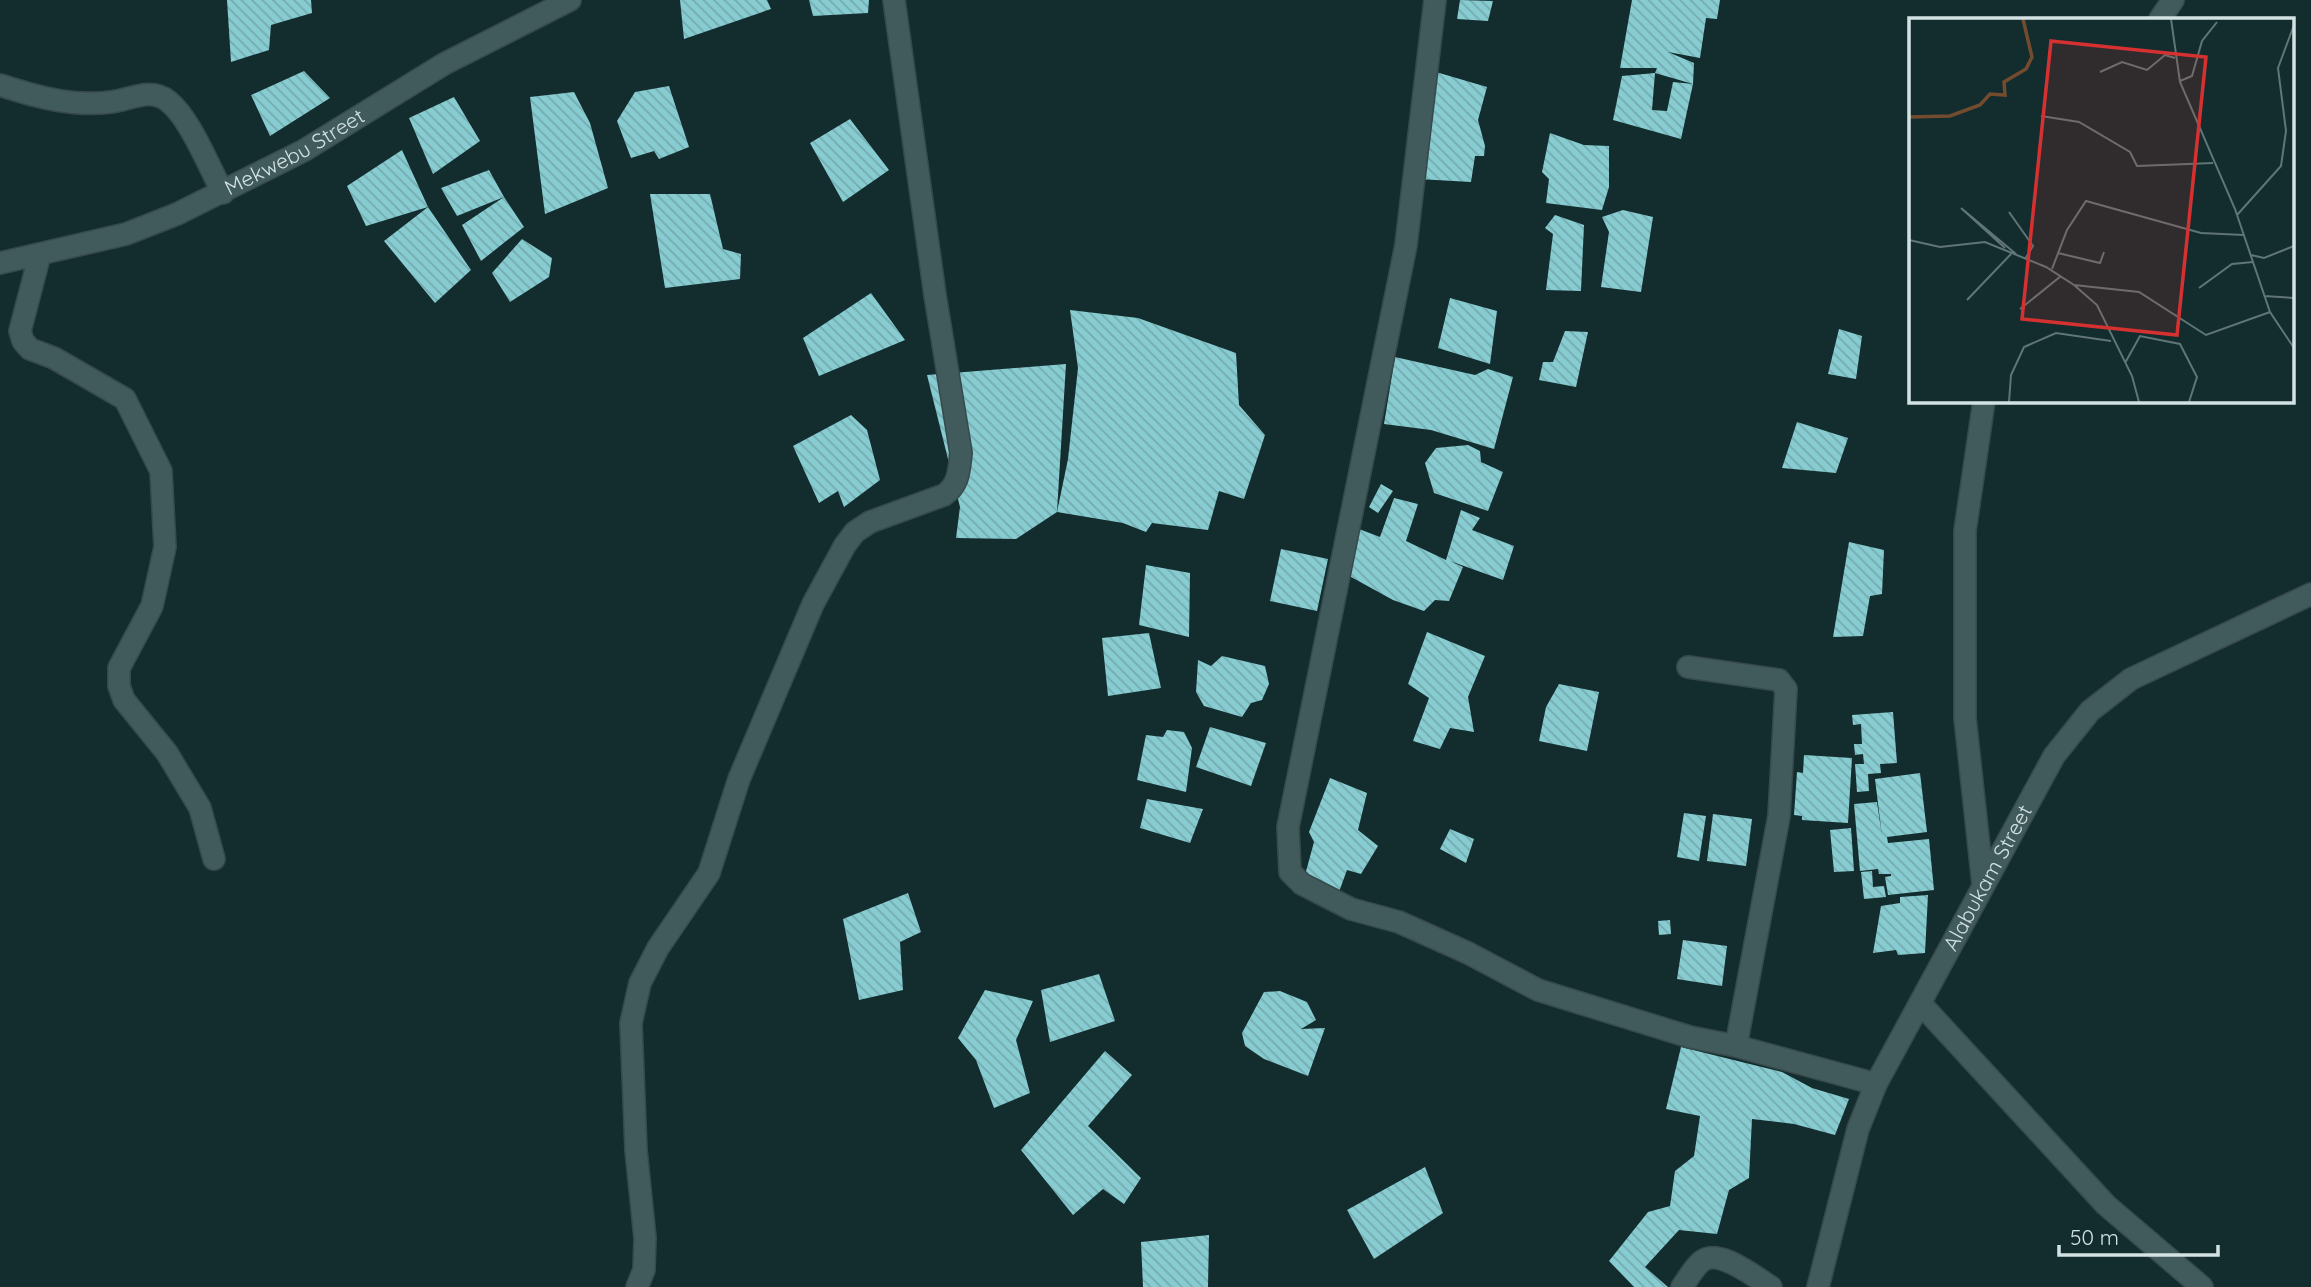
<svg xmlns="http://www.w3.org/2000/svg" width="2311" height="1287" font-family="Quicksand,sans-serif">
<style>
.building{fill:url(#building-back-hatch)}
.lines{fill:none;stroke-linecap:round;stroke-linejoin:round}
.minor-casing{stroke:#374a4b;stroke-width:24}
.minor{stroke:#415a5c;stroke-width:21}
.labels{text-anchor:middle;stroke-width:7;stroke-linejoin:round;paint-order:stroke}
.street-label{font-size:21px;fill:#d3e2e3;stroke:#132c2e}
.inset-river{fill:none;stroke:#734b2e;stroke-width:3.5}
.inset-road{fill:none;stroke:#607576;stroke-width:2}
.view{fill:#d63131;fill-opacity:0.15;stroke:#d63131;stroke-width:3.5}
.inset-edge{fill:none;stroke:#d3e2e3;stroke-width:3.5}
</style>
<defs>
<pattern id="building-back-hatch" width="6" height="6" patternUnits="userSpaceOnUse" patternTransform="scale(1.75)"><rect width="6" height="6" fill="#87ccd1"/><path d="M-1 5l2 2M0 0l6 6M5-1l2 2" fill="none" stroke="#75aaae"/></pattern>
</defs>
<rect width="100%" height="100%" fill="#132c2e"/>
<path class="building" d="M227,0H311L312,13L271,25L269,50L231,62Z
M680,0H767L771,9L684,39Z
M809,0H869L868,13L813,16Z
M1460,0L1493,1L1488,21L1457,19Z
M1632,0H1720L1717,19L1706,18L1700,58L1668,52L1694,63L1693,84L1655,73L1657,68H1620Z
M304,71L330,98L270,136L251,95Z
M1436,72L1487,87L1478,120L1485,146L1484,156H1475L1471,182L1418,179Z
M1655,73L1652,110L1667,111L1673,82L1693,84L1681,139L1613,120L1622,76Z
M669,86L689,147L659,159L654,151L631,158L617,121L635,92Z
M574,92L590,123L608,188L545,214L530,97Z
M454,97L480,141L433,174L409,118Z
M850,119L889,170L843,202L810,143Z
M1550,133L1584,145L1609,146V187L1602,210L1546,203L1549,179L1542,172Z
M402,150L428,207L471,270L435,303L384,241L428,207L366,226L347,186Z
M489,170L504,197L457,216L441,188Z
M650,194H710L723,249L741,254L740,279L665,288Z
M504,197L524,227L481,261L462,225Z
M1623,210L1653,217L1641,292L1601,287L1609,232L1602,217Z
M1555,215L1584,225L1581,291L1546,290L1553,234L1545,228Z
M522,239L552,258L549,277L510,302L492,273Z
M871,293L905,340L819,376L803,338Z
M1450,298L1497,311L1490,364L1438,348Z
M1070,310L1138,318L1236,353L1239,405L1265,435L1244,499L1219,491L1208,530L1152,523L1146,532L1123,523L1057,512L1016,539L956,538L960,507L927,375L1066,364L1057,512L1068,459L1078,368Z
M1839,329L1862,336L1856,379L1828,374Z
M1565,331L1588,332L1576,387L1539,380L1543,362H1553Z
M1395,357L1475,375L1488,369L1513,377L1494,449L1431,430L1384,424Z
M851,415L867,430L880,480L844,507L838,491L819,503L793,446Z
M1797,422L1848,438L1836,473L1782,468Z
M1468,445L1480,451L1481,462L1503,472L1488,511L1434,493L1425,463L1436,448Z
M1381,484L1393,491L1378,513L1369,507Z
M1394,498L1418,504L1406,541L1446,560L1461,510L1480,518L1472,530L1514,546L1503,580L1450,561L1463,567L1449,601L1435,600L1424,611L1393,600L1342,572L1359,529L1380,537Z
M1849,542L1884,550L1882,594L1870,596L1863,636L1833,637Z
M1281,549L1328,559L1317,611L1270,601Z
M1146,565L1190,573L1189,637L1139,625Z
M1427,632L1485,656L1468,697L1474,732L1450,728L1440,749L1413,741L1429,698L1408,684Z
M1149,633L1161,688L1108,696L1102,638Z
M1222,656L1265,666L1269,684L1262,700L1251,703L1242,717L1204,706L1196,692L1198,660L1211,666Z
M1559,684L1599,692L1587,751L1539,741L1546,707Z
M1893,712L1897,763L1880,764L1881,773L1868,774L1869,791L1857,792L1855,764H1864L1863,754L1855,755L1854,744H1862L1861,724L1853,725L1852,715Z
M1210,727L1266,743L1251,786L1196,767Z
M1167,730L1184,732L1192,748L1186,792L1137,780L1146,735L1163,737Z
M1804,755L1852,758L1848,823L1802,820V816L1794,815L1797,772L1803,773Z
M1920,773L1927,832L1887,837L1888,843L1929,839L1934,890L1888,895L1885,877L1891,876V874H1879L1878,869L1860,871L1854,804L1877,802L1882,836L1875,779Z
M1330,778L1367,793L1358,830L1378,846L1361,874L1347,870L1336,900L1302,886L1314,842L1309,832Z
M1147,799L1203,809L1190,843L1140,828Z
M1684,813L1706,816L1699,861L1677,857Z
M1713,814L1752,819L1746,866L1707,861Z
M1851,828L1854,871L1834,872L1830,830Z
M1450,829L1474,839L1466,863L1440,849Z
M1872,871L1873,887L1884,886L1886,897L1864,899L1861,872Z
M908,893L921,932L900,942L903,990L859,1000L843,919Z
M1928,895L1925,953L1898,955L1896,950L1873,953L1881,906L1900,903V897Z
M1670,920L1671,934L1659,935L1658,921Z
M1683,940L1727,946L1722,986L1677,979Z
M1099,974L1115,1021L1050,1042L1041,990Z
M985,990L1033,1001L1016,1040L1030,1093L994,1108L976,1060L958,1038Z
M1280,991L1307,1002L1316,1020L1301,1029L1325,1028L1308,1076L1264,1059L1245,1046L1242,1033L1264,992Z
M1681,1047L1782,1072L1812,1088L1849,1099L1835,1135L1794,1124L1752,1119L1749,1178L1729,1190L1717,1234L1679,1230L1645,1267L1668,1287H1634L1609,1261L1648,1212L1670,1206L1675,1171L1694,1156L1700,1116L1666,1109Z
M1105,1051L1132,1075L1088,1126L1141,1178L1124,1204L1103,1189L1073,1215L1021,1150Z
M1425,1167L1443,1213L1374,1259L1347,1210Z
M1209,1235L1208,1287H1143L1141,1242Z"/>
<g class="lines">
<g class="minor-casing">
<g id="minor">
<path d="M1435,0L1406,245L1288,827L1290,872L1302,884L1351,909L1399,922L1468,953L1538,990L1690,1037L1736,1046L1876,1084"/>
<path d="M2160,19L2173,0"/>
<path d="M0,85C36,97 73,107 111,102C130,100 150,87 168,101C190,118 209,167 223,193"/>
<path d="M40,254L20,331L23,341L30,349L54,358L125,399L161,471L165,547L152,606L119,668V686L124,700L167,753L200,808L214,859"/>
<path id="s1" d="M0,263L126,234L177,214L303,151L444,64L570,0"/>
<path d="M1688,667L1779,680L1786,689L1779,816L1736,1046"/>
<path d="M1983,884L1965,718V531L1984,401"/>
<path d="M1920,1003L2106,1205L2202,1287"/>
<path d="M637,1287L644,1270L645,1238L636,1150L631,1023L640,983L658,948L709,873L739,779L813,604L845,545L855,532L870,522L944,495C959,485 959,470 961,453L935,295L894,0"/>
<path d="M1682,1287C1688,1279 1694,1267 1702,1261C1720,1248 1756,1278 1771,1287"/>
<path id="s2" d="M1818,1287L1858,1129L1876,1084L2054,756L2090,711L2131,679L2311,594"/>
</g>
</g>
<use href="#minor" class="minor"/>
</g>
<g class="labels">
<g class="street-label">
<text dy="7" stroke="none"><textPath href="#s1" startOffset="317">Mekwebu Street</textPath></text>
<text dy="7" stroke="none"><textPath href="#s2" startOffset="446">Alabukam Street</textPath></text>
</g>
</g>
<g transform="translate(1909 18)">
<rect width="385" height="385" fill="#132c2e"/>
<path class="inset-river" d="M0,99L41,98L71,87L81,76L96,77L95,64L117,51L123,39L114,1"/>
<path class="inset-road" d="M262,1L271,64L326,191L361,294L385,330M191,54L213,44L238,52L256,37L266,40M271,63L283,58L293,23L308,4M132,98L170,104L221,134L228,148L304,145M100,194L124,228L116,241M328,197L372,148L377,113L369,50L385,7M0,222L31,229L76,224L137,249L165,267L188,287L223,358L230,384M96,230L52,190L107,236M149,235L191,245L195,234M342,237L355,240L385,228M143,251L158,212L177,183L292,215L335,217M165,267L230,274L297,317L361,294M290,270L323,246L344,244M355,278L385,280M58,282L102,236M111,291L152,258M216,345L231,318L271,326L288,359L280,384M100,384L102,357L115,329L147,315L202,323"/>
<path class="view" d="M142,23L297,39L268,317L113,301Z"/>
<rect width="385" height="385" class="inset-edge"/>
</g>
<path d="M2059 1245v10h159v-10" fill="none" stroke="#d3e2e3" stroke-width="3.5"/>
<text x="2070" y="1245" font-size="21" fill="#d3e2e3" stroke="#132c2e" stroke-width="5" paint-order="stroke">50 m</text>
</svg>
